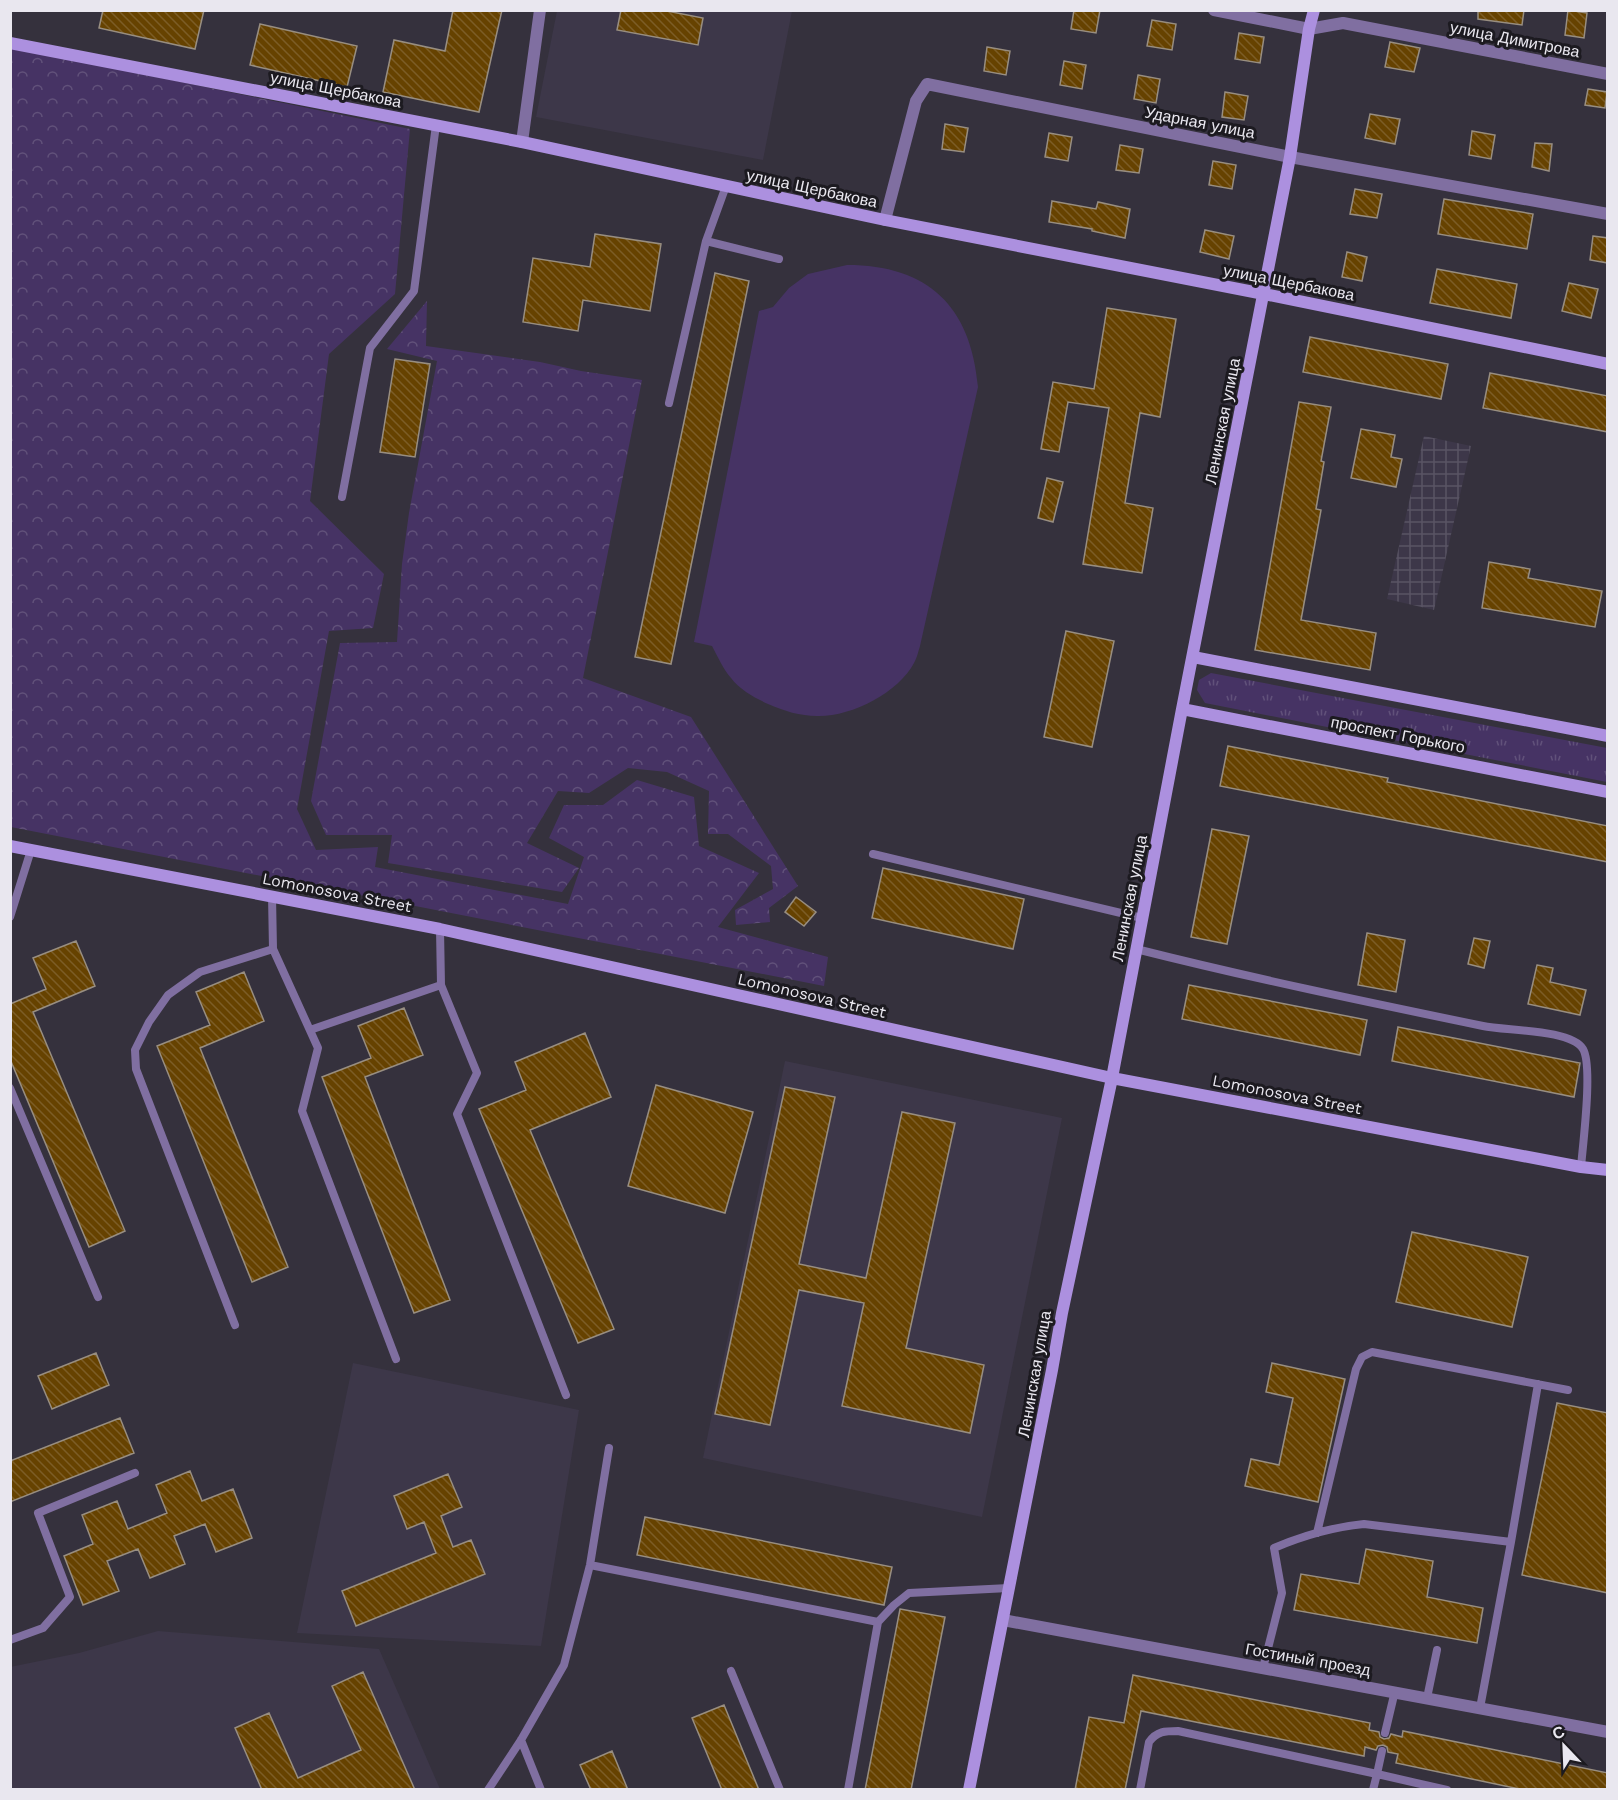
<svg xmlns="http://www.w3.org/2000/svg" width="1618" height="1800" font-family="'Work Sans',sans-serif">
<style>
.built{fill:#3d3749}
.industrial{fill:url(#industrial-grid)}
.grass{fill:url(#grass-tufts)}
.forest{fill:url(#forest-crowns)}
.garden{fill:#463364}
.building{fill:url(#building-back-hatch);stroke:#988e81;stroke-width:1.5}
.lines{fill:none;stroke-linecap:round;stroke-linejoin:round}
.lane{stroke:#806fa1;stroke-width:8}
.street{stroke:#806fa1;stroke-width:12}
.secondary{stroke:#ac90df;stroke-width:12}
.labels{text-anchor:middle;stroke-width:6;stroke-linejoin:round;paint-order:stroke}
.street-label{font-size:16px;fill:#e9e7ef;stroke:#1c1a20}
</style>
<defs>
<pattern id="industrial-grid" width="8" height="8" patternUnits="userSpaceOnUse" patternTransform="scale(1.5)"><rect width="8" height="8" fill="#3d3749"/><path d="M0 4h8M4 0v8" fill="none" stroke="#595464"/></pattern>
<pattern id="grass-tufts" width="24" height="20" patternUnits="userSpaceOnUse" patternTransform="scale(1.5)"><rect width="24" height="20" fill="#463364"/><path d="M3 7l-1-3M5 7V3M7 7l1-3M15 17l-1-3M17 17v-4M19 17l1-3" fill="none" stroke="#61517a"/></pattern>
<pattern id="forest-crowns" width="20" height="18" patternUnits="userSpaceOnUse" patternTransform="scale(1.5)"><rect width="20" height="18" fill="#463364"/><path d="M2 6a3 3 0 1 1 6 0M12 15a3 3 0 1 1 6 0" fill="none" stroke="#61517a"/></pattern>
<pattern id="building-back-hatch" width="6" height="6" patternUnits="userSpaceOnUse" patternTransform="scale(1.5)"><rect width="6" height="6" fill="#664200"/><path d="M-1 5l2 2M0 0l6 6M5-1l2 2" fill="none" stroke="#7c5d26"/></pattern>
</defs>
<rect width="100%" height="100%" fill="#35313d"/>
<path class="built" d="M557,11H792L763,160L536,117Z
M785,1061L1062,1118L982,1517L703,1458Z
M353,1363L579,1410L541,1646L297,1633Z
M158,1631L379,1649L440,1789H11L10,1667L79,1653Z"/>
<path class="industrial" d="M1424,436L1471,446L1434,610L1387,599Z"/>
<path class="grass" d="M1211,673L1607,748V782L1205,703L1197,690L1199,680Z"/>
<path class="forest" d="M10,47L410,129L395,294L329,354L310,501L384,574L373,628L329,631L297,809L316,850L378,847L375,867L568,904L584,857L549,838L564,805H603L637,780L694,797L699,846L759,873L718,927L828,957L824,986L11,827Z
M427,301L426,346L540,362L581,371L642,380L583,678L691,717L798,886L769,908L770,922L736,925L735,910L773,889L771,866L728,834H708L709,791L667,772L628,768L589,793L558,791L527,843L579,868L562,892L388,863L392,835H326L311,801L340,643L397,642L402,564L409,513L437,361L387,349Z"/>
<path class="garden" d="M847,265C928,265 971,306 978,387L920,646C918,652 917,658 914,663C898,693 851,717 817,716C800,716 784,711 768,704C755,698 740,690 731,678C723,669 718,657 712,646L694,642L759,311L773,307L789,288L808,274Z"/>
<path class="building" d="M103,10H204L195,49L99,28Z
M453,10H502L479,112L383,92L394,40L445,51Z
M621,10H662L703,18L698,45L617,30Z
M1074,10H1100L1096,33L1071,29Z
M1478,10H1524L1522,25L1478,19Z
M1568,10L1587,13L1584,38L1565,35Z
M1152,20L1176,24L1172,50L1147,46Z
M260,24L357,46L347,87L250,65Z
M1239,33L1264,37L1260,63L1235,59Z
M1390,42L1420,48L1414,72L1385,67Z
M987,47L1010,51L1006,75L984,71Z
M1064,61L1086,65L1082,89L1060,85Z
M1138,75L1160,79L1156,103L1134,99Z
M1588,89L1607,92L1605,108L1585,105Z
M1225,92L1248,96L1244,120L1222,117Z
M1370,114L1400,119L1395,144L1365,138Z
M945,124L968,128L964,152L942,149Z
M1472,131L1495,135L1491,159L1469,155Z
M1049,133L1072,137L1068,161L1045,157Z
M1535,143L1552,144L1549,171L1532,167Z
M1120,145L1143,149L1139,173L1116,170Z
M1213,161L1236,165L1232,189L1209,185Z
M1355,189L1382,194L1377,218L1350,214Z
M1444,199L1533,214L1527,249L1438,234Z
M1052,201L1096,209L1098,202L1130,209L1125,238L1092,231V229L1049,222Z
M1205,230L1234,236L1229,259L1200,252Z
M595,234L661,244L650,311L583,300L578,331L523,322L533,258L590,267Z
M1593,236L1608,238V263L1590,260Z
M1347,252L1367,257L1362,281L1342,277Z
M1437,269L1517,284L1511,318L1430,303Z
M715,273L749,281L671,664L635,657Z
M1569,283L1598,289L1591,318L1562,311Z
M1107,308L1176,319L1160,417L1140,413L1125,503L1153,508L1142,573L1083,564L1109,408L1068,402L1059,452L1041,449L1053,382L1094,389Z
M1310,337L1448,364L1441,399L1303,372Z
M395,359L430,364L415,457L380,452Z
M1490,373L1608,396V432L1483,408Z
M1299,402L1331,407L1321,461L1324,462L1316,509L1321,510L1301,620L1376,633L1370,670L1255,650Z
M1361,429L1395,435L1391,457L1402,459L1396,487L1351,478Z
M1047,478L1063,482L1053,522L1038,518Z
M1489,562L1530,569L1528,578L1602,591L1595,627L1482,608Z
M1066,631L1114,641L1092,747L1044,737Z
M1228,746L1388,778L1387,782L1608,826V862L1220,786Z
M1212,829L1249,836L1227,944L1191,937Z
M883,868L1024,899L1013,949L872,918Z
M796,897L816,912L804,926L785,912Z
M1367,933L1405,940L1396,992L1358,985Z
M1474,938L1490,941L1484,968L1468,964Z
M76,941L95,986L33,1012L125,1231L89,1247L10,1059V1004L46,989L33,958Z
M1537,965L1553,968L1550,982L1586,990L1580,1015L1528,1004Z
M244,972L264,1021L200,1048L288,1267L252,1282L157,1046L210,1025L196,992Z
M1189,985L1367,1020L1360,1055L1182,1019Z
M404,1008L423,1055L365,1077L450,1300L414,1313L322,1077L371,1058L358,1026Z
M1398,1027L1580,1063L1574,1097L1392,1061Z
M585,1033L611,1097L530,1130L614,1329L578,1343L479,1109L526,1090L515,1062Z
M656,1085L753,1112L725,1213L628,1186Z
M785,1087L835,1097L799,1264L866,1278L902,1112L955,1123L906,1348L984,1365L970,1433L842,1406L864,1303L799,1290L770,1425L715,1414Z
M1412,1232L1528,1257L1512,1327L1396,1302Z
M96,1353L109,1385L52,1409L38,1376Z
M1272,1363L1345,1379L1318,1502L1245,1486L1251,1459L1279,1465L1293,1398L1266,1392Z
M1557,1403L1608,1413V1593L1522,1575Z
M120,1418L134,1453L10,1502V1461Z
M190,1471L202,1501L233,1489L252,1538L216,1552L205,1524L174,1536L185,1564L150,1578L138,1549L107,1561L119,1591L83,1605L64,1556L93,1544L82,1515L117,1501L128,1529L167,1513L156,1485Z
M448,1474L462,1507L441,1516L453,1547L471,1540L485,1574L356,1626L342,1591L436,1553L424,1522L407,1529L394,1496Z
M645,1517L892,1567L884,1605L637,1555Z
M1366,1549L1433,1561L1427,1597L1483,1608L1477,1643L1294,1610L1301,1574L1359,1584Z
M900,1609L945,1617L911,1790H865Z
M363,1672L415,1790H262L235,1728L269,1713L298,1778L361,1750L332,1686Z
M1133,1675L1370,1723L1369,1730L1379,1732L1380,1737L1384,1739L1389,1738L1391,1734L1402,1737L1403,1731L1608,1773V1790H1524L1396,1763L1398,1754L1388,1752L1387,1747L1383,1745L1378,1746L1376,1750L1365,1747L1364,1756L1141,1711L1125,1790H1075L1089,1717L1124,1723Z
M724,1705L759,1790H722L692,1718Z
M612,1751L628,1790H591L580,1765Z"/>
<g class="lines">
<path class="lane" d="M706,241L779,259
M669,403L706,241L726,186
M342,497L370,348L414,291L436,125
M873,854L1142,918
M272,896L273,949L318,1048L302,1111L396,1359
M10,917L31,850
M440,929L441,985L477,1073L457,1114L566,1395
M1136,949C1251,978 1367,1002 1483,1026C1506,1031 1571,1029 1583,1049C1593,1066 1583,1143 1581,1167
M310,1030L441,985
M10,1088L98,1297
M235,1325L136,1069L135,1050L149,1022L168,995L200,972L273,949
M1317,1533L1356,1369L1362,1357L1372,1352L1568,1390
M1511,1542L1538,1384
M590,1565L878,1622L848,1790
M878,1622L894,1605L909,1593L1009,1588
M10,1640L43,1628L70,1597L38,1513L135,1473
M1263,1668L1282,1593L1274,1548C1302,1536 1333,1527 1364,1524L1511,1542L1480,1708
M731,1671L780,1790
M1427,1698L1437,1650
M1385,1733L1395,1691
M521,1740L541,1790
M488,1790L521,1740L564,1665L590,1565L609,1448
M1140,1790L1149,1742C1157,1731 1165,1731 1178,1731L1377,1774L1382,1751
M1373,1790L1377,1774L1447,1790"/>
<path class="street" d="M1214,10L1309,29L1343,23L1608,74
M522,142L540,10
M885,220L916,101L927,84L1290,157L1608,214
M1003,1620L1608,1732"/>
<path class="secondary" d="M10,43L522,142L885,220L1264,294L1608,364
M1193,657L1608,736
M1182,709L1608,792
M10,846L440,929L1112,1078L1581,1167L1608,1170
M969,1790L1052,1370L1062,1313L1112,1078L1182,709L1290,157L1309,29L1314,10"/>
</g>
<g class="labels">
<g class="street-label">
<text transform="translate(1515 39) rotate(11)" y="6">улица Димитрова</text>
<text transform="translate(336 89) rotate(11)" y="6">улица Щербакова</text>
<text transform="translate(1200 122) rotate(11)" y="6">Ударная улица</text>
<text transform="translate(812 188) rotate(12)" y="6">улица Щербакова</text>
<text transform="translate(1289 282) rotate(11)" y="6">улица Щербакова</text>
<text transform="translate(1222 421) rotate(-79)" y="6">Ленинская улица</text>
<text transform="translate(1398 734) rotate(11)" y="6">проспект Горького</text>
<text transform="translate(337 892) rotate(11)" y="6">Lomonosova Street</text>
<text transform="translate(1129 898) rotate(-79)" y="6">Ленинская улица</text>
<text transform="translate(812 995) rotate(13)" y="6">Lomonosova Street</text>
<text transform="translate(1287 1094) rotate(11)" y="6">Lomonosova Street</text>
<text transform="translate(1034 1374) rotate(-80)" y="6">Ленинская улица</text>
<text transform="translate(1308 1659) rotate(10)" y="6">Гостиный проезд</text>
</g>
</g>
<rect width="1618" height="1800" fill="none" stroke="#e9e7ef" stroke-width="24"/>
<g transform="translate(1564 1746) rotate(337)" stroke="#1c1a20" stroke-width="4.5" paint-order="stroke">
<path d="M0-4.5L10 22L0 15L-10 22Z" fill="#e9e7ef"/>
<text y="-9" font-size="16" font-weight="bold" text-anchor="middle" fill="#e9e7ef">С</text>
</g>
</svg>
